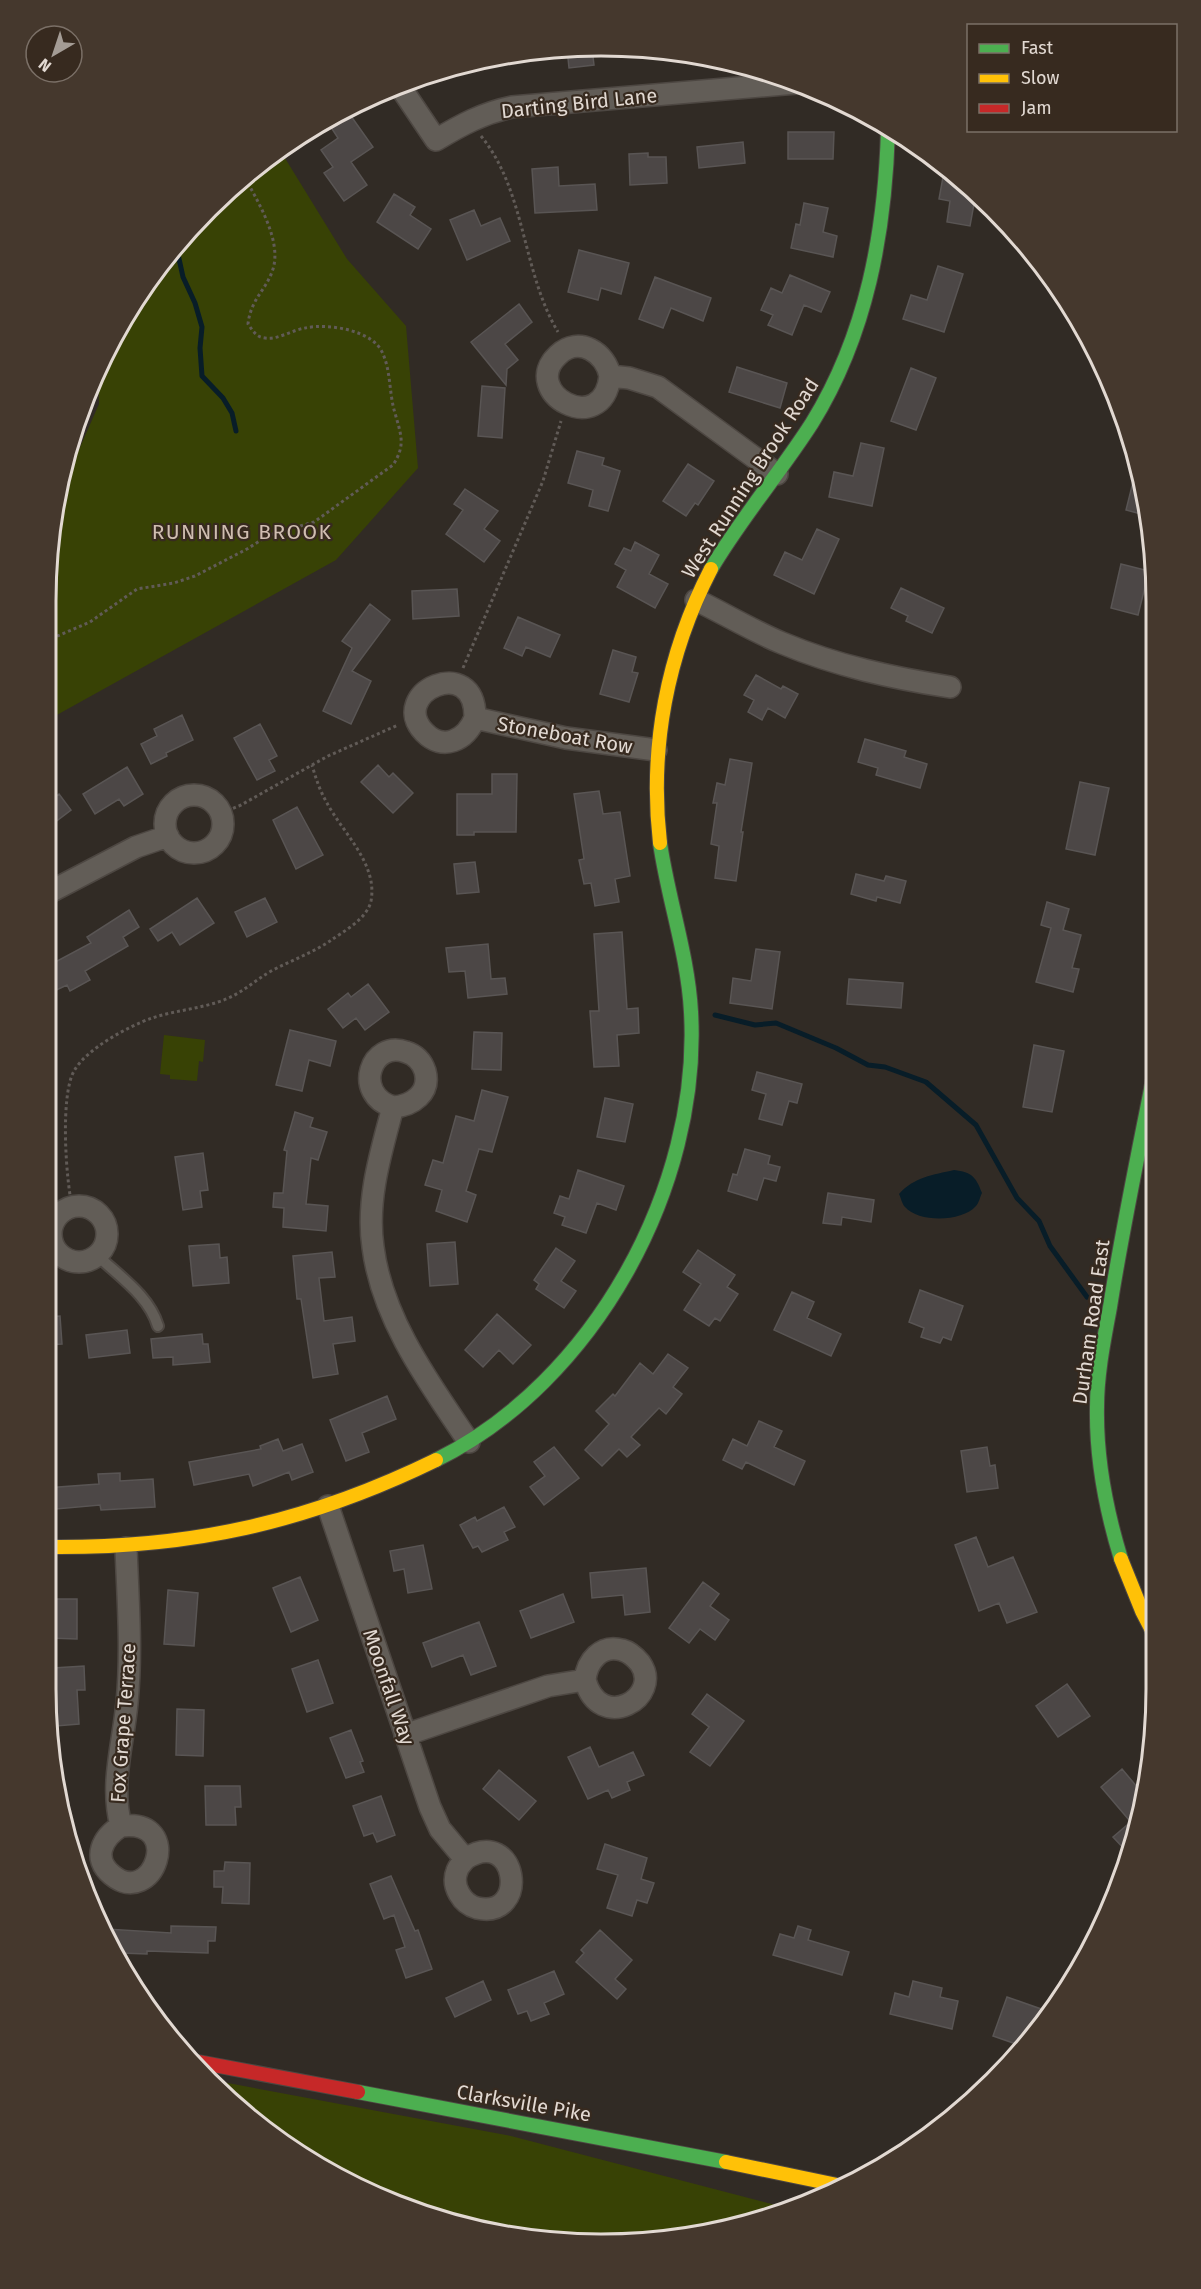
<svg xmlns="http://www.w3.org/2000/svg" width="1201" height="2289" font-family="'Fira Sans',sans-serif">
<style>
.green{fill:#384205}
.water{fill:#081d28}
.lines{fill:none;stroke-linecap:round;stroke-linejoin:round}
.stream{stroke:#081d28;stroke-width:5}
.building{fill:#4c4746;stroke:#595554;stroke-width:1.5}
.lane-casing{stroke:#4d4742;stroke-width:14}
.street-casing{stroke:#4d4742;stroke-width:24}
.fast-casing{stroke:#4d4742;stroke-width:16}
.slow-casing{stroke:#4d4742;stroke-width:16}
.jam-casing{stroke:#4d4742;stroke-width:16}
.path{stroke:#615b57;stroke-width:3;stroke-dasharray:3 3;stroke-linecap:butt}
.lane{stroke:#625d57;stroke-width:10}
.street{stroke:#625d57;stroke-width:21}
.fast{stroke:#4caf50;stroke-width:14}
.slow{stroke:#ffc107;stroke-width:14}
.jam{stroke:#c62828;stroke-width:14}
.labels{text-anchor:middle;stroke-width:4.5;stroke-linejoin:round;paint-order:stroke}
.street-label{font-size:20px;fill:#e2d9d2;stroke:#372a1f}
.neighbourhood-label{font-size:21px;letter-spacing:1.5px;fill:#cfbdb0;stroke:#372a1f}
.rim{fill:none;stroke:#e2d9d2;stroke-width:3}
</style>
<rect width="100%" height="100%" fill="#312b25"/>
<path class="green" d="M280,150L347,259L406,326L418,468L336,560L46,721V565L56,502L99,404L98,366L102,355L160,262L234,183Z
M164,1035L205,1040L203,1062L199,1061L197,1081L170,1079V1075L160,1074Z
M217,2081L511,2136L787,2208L637,2243L457,2225L292,2151Z"/>
<path class="water" d="M954,1170C972,1172 976,1177 982,1193C980,1197 979,1203 976,1206C962,1222 919,1223 905,1207C902,1204 901,1198 899,1194C914,1177 933,1175 954,1170Z"/>
<g class="lines">
<path class="stream" d="M176,245L183,277L195,303L202,327L200,348L202,376L223,398L232,413L236,431
M715,1015L755,1025L776,1023L836,1048L868,1065L885,1067L926,1082L976,1125L1017,1198L1039,1221L1050,1246L1087,1297"/>
</g>
<path class="building" d="M567,48H592L594,65L569,68Z
M346,109L373,147L351,162L367,185L344,201L324,173L333,167L321,150L338,138L325,118Z
M788,132H834L833,159H788Z
M743,142L745,163L699,168L697,147Z
M648,153V157H666L667,183L630,185L629,154Z
M558,167L559,186L595,184L597,210L535,213L532,169Z
M943,177L963,180L976,193L970,226L947,222L950,201L939,199Z
M394,194L415,207L410,215L431,229L418,249L377,222Z
M804,203L828,208L823,232L837,236L833,257L791,248L796,224L800,225Z
M474,210L481,226L500,218L510,241L467,260L450,220Z
M579,250L629,263L621,294L601,288L598,300L568,292Z
M938,266L963,274L944,332L903,319L911,295L927,300Z
M790,275L830,292L821,312L804,305L792,335L768,325L773,315L761,310L771,288L782,293Z
M655,277L711,298L703,321L671,308L663,328L639,319Z
M519,304L532,322L505,344L518,360L507,369L506,385L471,342Z
M737,367L787,383L780,408L729,392Z
M911,368L936,378L916,430L891,421Z
M482,386L505,388L502,438L478,436Z
M861,443L884,448L872,506L829,497L834,472L853,476Z
M577,451L604,458L602,465L620,471L608,511L589,506L593,490L568,483Z
M688,464L714,481L698,505L695,503L686,516L663,501Z
M1136,470L1148,516L1126,510Z
M465,489L498,511L484,529L500,541L484,562L446,534L463,510L454,504Z
M817,529L839,539L814,594L774,575L785,552L802,560Z
M635,542L659,555L649,574L668,584L655,608L617,587L626,570L615,564L624,548L631,551Z
M1121,564L1149,571L1138,615L1111,608Z
M901,588L944,608L932,633L906,621L908,616L891,608Z
M457,589L459,616L413,619L412,591Z
M370,604L390,620L352,671L371,681L351,724L323,711L352,648L342,641Z
M518,617L560,635L550,657L526,647L522,656L504,648Z
M613,650L636,657L632,672L638,673L629,702L600,694Z
M756,675L781,689L783,686L798,694L785,718L768,708L762,720L748,712L754,700L744,695Z
M182,715L193,740L166,753L167,756L151,764L141,744L157,736L154,729Z
M260,724L277,756L269,760L275,771L257,780L234,738Z
M865,739L906,751L904,757L927,764L920,788L876,775L878,768L858,762Z
M730,759L752,763L741,832H743L736,881L715,878L719,846L711,844L717,803H713L717,783L725,785Z
M378,765L389,777L393,773L413,793L393,813L361,782Z
M127,767L143,794L124,806L119,799L95,814L83,794Z
M492,774H517L516,832H474V835H457V794H492Z
M1080,782L1109,788L1095,855L1066,849Z
M599,791L603,814L620,812L630,876L615,879L619,902L595,906L591,883L584,884L579,860L584,859L574,794Z
M59,794L71,810L46,829V804Z
M297,807L323,855L296,869L273,820Z
M475,862L479,892L457,894L454,864Z
M856,874L884,881L886,876L906,881L900,903L877,897L876,901L851,894Z
M197,898L214,923L180,945L172,932L158,941L150,929Z
M265,898L277,922L247,937L235,912Z
M1047,902L1069,909L1063,930L1081,935L1072,968L1079,969L1073,992L1036,982L1051,928L1041,925Z
M129,910L139,927L123,937L128,946L85,971L90,980L70,991L67,985L50,993L46,984V967L91,943L87,937Z
M622,932L627,1009L638,1008L639,1033L617,1035L619,1066L594,1067L590,1011H599L594,934Z
M488,944L491,979L505,978L507,994L468,998L465,971L449,972L446,948Z
M756,949L780,952L772,1009L730,1003L733,978L751,981Z
M849,979L903,983L901,1008L847,1004Z
M368,984L389,1012L365,1030L356,1018L343,1028L328,1009L348,993L351,997Z
M290,1030L336,1041L330,1066L309,1060L302,1091L276,1085Z
M474,1032L502,1033L501,1070L472,1069Z
M1034,1045L1064,1051L1052,1112L1023,1107Z
M757,1072L802,1084L797,1103L789,1101L782,1125L759,1119L766,1094L752,1090Z
M482,1090L508,1097L492,1152L479,1149L466,1191L476,1195L467,1222L436,1211L442,1190L425,1185L433,1160L443,1163L456,1116L474,1121Z
M605,1098L633,1104L625,1142L597,1137Z
M295,1112L313,1118L310,1127L327,1132L318,1160L311,1158L306,1204L328,1206L326,1231L283,1227L284,1208L273,1207L274,1193H283L287,1151L284,1150Z
M745,1149L770,1156L768,1164L780,1167L776,1181L764,1178L757,1200L728,1191L733,1174L737,1175Z
M203,1153L208,1190L200,1191L202,1207L183,1210L175,1157Z
M578,1170L624,1186L616,1210L597,1203L586,1233L562,1225L565,1217L554,1213L560,1196L569,1199Z
M828,1193L874,1200L871,1222L842,1217L841,1225L823,1223Z
M455,1242L458,1284L430,1286L427,1244Z
M219,1244L220,1258L227,1257L229,1283L193,1286L189,1246Z
M556,1248L575,1261L561,1281L576,1291L564,1308L536,1289L539,1284L534,1280Z
M698,1250L735,1275L727,1287L738,1294L720,1321L715,1318L709,1326L684,1310L701,1284L683,1272Z
M332,1252L335,1277L319,1278L324,1321L352,1317L355,1341L333,1344L338,1374L313,1378L301,1299H297L293,1256Z
M920,1290L963,1306L951,1340L943,1337L940,1343L921,1337L924,1328L909,1322Z
M792,1292L814,1302L807,1318L841,1334L831,1356L774,1330Z
M497,1314L531,1345L513,1364L499,1350L483,1367L465,1350Z
M60,1316L62,1344L45,1345V1317Z
M127,1330L130,1353L89,1358L86,1335Z
M202,1334L203,1344H208L210,1362L173,1365V1357L153,1358L151,1339Z
M668,1354L688,1368L673,1387L682,1394L666,1414L659,1408L631,1437L640,1445L627,1457L619,1449L602,1466L585,1450L609,1424L596,1411L613,1394L615,1396L640,1363L653,1374Z
M387,1396L396,1419L362,1433L369,1452L346,1461L330,1420Z
M759,1421L782,1431L774,1447L805,1461L794,1485L746,1462L742,1469L723,1460L733,1439L747,1446Z
M278,1439L283,1451L302,1444L313,1472L292,1480L289,1472L253,1486L249,1474L194,1485L189,1462L261,1449L260,1446Z
M554,1447L579,1478L544,1505L530,1487L545,1476L534,1462Z
M987,1447L990,1466L995,1465L998,1488L967,1492L961,1451Z
M120,1473V1481L153,1479L155,1507L101,1510L100,1505L45,1510V1488L99,1484L98,1474Z
M504,1507L515,1527L504,1532L508,1540L482,1552L478,1546L473,1548L460,1525L475,1517L477,1521Z
M976,1537L988,1567L1013,1557L1037,1612L1007,1623L999,1603L979,1611L955,1545Z
M423,1545L432,1589L408,1593L404,1569L394,1571L390,1551Z
M646,1568L650,1612L625,1615L623,1595L592,1598L590,1573Z
M300,1577L318,1620L291,1632L273,1588Z
M703,1582L719,1594L710,1606L729,1620L715,1640L700,1629L689,1643L669,1628Z
M168,1590L198,1593L194,1646L164,1644Z
M563,1594L574,1622L531,1638L520,1611Z
M48,1599H77V1639L48,1638Z
M479,1622L496,1666L471,1675L463,1655L432,1667L423,1643Z
M318,1660L333,1703L307,1712L292,1669Z
M84,1666L85,1690H77L79,1724L56,1726L53,1668Z
M1067,1684L1090,1716L1058,1737L1036,1706Z
M707,1694L744,1721L710,1766L690,1752L709,1727L692,1714Z
M177,1709L204,1710L203,1756L176,1755Z
M351,1730L363,1761L360,1762L364,1772L346,1778L330,1738Z
M590,1747L599,1767L633,1752L644,1775L627,1782L630,1790L612,1798L608,1790L588,1799L568,1757Z
M1122,1769L1143,1794L1141,1810L1129,1820L1101,1787Z
M499,1770L536,1801L519,1820L483,1789Z
M205,1786H240L241,1807H235L236,1825H206Z
M381,1796L395,1835L377,1842L373,1833L364,1836L353,1806Z
M1140,1814L1137,1832L1129,1854L1113,1837Z
M605,1844L647,1858L641,1879L654,1883L647,1903L637,1900L632,1916L607,1908L618,1875L597,1869Z
M225,1862L250,1863L249,1904L222,1903L223,1887H214V1871H224Z
M391,1876L415,1931L418,1930L432,1969L406,1978L396,1950L405,1947L394,1915L384,1919L370,1884Z
M171,1926L216,1927L215,1941H208V1953L147,1951V1954L120,1953L107,1929L171,1933Z
M798,1926L811,1930L808,1940L849,1952L842,1975L773,1955L780,1934L794,1938Z
M600,1930L632,1960L615,1979L626,1989L617,1999L576,1962L584,1953L581,1950Z
M554,1971L564,1994L544,2003L549,2014L531,2021L527,2011L518,2014L508,1990Z
M483,1981L491,2000L455,2017L446,1998Z
M913,1981L942,1988L940,1997L958,2001L952,2029L890,2014L895,1993L909,1997Z
M1007,1997L1044,2010L1019,2045L993,2036Z"/>
<g class="lines">
<g class="lane-casing">
<path id="lane" d="M98,1256C120,1277 149,1296 158,1326"/>
</g>
<g class="street-casing">
<path id="street" d="M399,85L436,140C461,125 483,113 512,107L796,83
M610,376C603,440 518,392 558,355C579,335 606,353 610,376L629,378L658,387L777,474
M696,600C725,614 753,631 782,643C837,666 893,678 950,687
M475,718C476,652 387,693 424,732C443,752 466,740 475,718L566,738L656,750
M165 824a29 29 0 1 1 58 0a29 29 0 1 1-58 0Z
M46,894L136,847L168,836
M393,1107C412,1106 431,1093 425,1071C422,1062 416,1055 406,1052C371,1039 352,1094 393,1107C381,1152 366,1200 373,1247C382,1319 429,1383 469,1442
M51 1234a28 28 0 1 1 56 0a28 28 0 1 1-56 0Z
M328,1506L430,1807L440,1829L465,1859C462,1863 458,1867 457,1871C451,1886 462,1904 477,1908C530,1920 518,1825 465,1859
M405,1735L548,1686L585,1680C600,1734 664,1697 640,1663C635,1657 630,1652 622,1650C601,1644 587,1661 585,1680
M121,1826C186,1818 153,1909 112,1875C91,1858 103,1837 121,1826C110,1784 123,1745 127,1703C132,1652 128,1599 126,1548"/>
</g>
<g class="fast-casing">
<path id="fast" d="M711,569C741,518 780,473 812,423C867,334 885,232 888,130
M436,1460C594,1382 701,1187 691,1012C688,955 668,899 660,843
M1121,1559C1106,1510 1096,1458 1097,1407C1097,1373 1104,1340 1110,1307C1122,1231 1138,1155 1153,1079
M358,2092L726,2162"/>
</g>
<g class="slow-casing">
<path id="slow" d="M660,843C649,748 667,654 711,569
M45,1547C188,1549 307,1523 436,1460
M1121,1559L1142,1611L1155,1636
M726,2162L842,2186"/>
</g>
<g class="jam-casing">
<path id="jam" d="M198,2062L358,2092"/>
</g>
<path class="path" d="M481,136C526,191 522,272 558,332
M46,641L90,622L137,589L174,583L195,576L247,549L269,535L314,522L393,465C406,445 401,435 395,413C389,394 391,372 383,354C374,330 328,323 305,328C292,330 278,340 265,338C256,337 253,331 248,324C251,298 266,291 273,269C282,240 257,200 244,176
M463,668L543,481L561,421
M222,813L241,805L328,756L398,725
M72,1206C66,1179 60,1096 74,1071C86,1049 129,1026 152,1018C173,1011 197,1009 218,1002C241,995 253,981 273,970C292,960 312,953 330,941C344,931 367,919 371,901C378,864 343,833 327,803C320,791 316,779 312,765"/>
<use href="#lane" class="lane"/>
<use href="#street" class="street"/>
<use href="#fast" class="fast"/>
<use href="#slow" class="slow"/>
<use href="#jam" class="jam"/>
</g>
<g class="labels">
<g class="street-label">
<text transform="translate(579 103) rotate(-6)" y="7">Darting Bird Lane</text>
<text transform="translate(750 478) rotate(-57)" y="7">West Running Brook Road</text>
<text transform="translate(565 735) rotate(10)" y="7">Stoneboat Row</text>
<text transform="translate(1091 1322) rotate(-82)" y="7">Durham Road East</text>
<text transform="translate(389 1687) rotate(71)" y="7">Moonfall Way</text>
<text transform="translate(123 1723) rotate(-86)" y="7">Fox Grape Terrace</text>
<text transform="translate(524 2103) rotate(10)" y="7">Clarksville Pike</text>
</g>
<g class="neighbourhood-label">
<text x="242" y="539">RUNNING BROOK</text>
</g>
</g>
<path d="M0 0H1201V2289H0ZM601 56H601A545 545 0 0 1 1146 601V1689A545 545 0 0 1 601 2234H601A545 545 0 0 1 56 1689V601A545 545 0 0 1 601 56Z" fill="#45382d" fill-rule="evenodd"/>
<path class="rim" d="M601 56H601A545 545 0 0 1 1146 601V1689A545 545 0 0 1 601 2234H601A545 545 0 0 1 56 1689V601A545 545 0 0 1 601 56Z"/>
<rect x="967" y="24" width="210" height="108" fill="#372a1f" stroke="#7b7067" stroke-width="1.5"/>
<rect x="979" y="44" width="30" height="9" fill="#4caf50" stroke="#7b7067" stroke-width="1.5"/>
<text x="1021" y="54" font-size="18" fill="#e2d9d2">Fast</text>
<rect x="979" y="74" width="30" height="9" fill="#ffc107" stroke="#7b7067" stroke-width="1.5"/>
<text x="1021" y="84" font-size="18" fill="#e2d9d2">Slow</text>
<rect x="979" y="104" width="30" height="9" fill="#c62828" stroke="#7b7067" stroke-width="1.5"/>
<text x="1021" y="114" font-size="18" fill="#e2d9d2">Jam</text>
<g transform="translate(54 54) rotate(219)"><circle r="28" fill="#372a1f" stroke="#7b7067" stroke-width="1.5"/>
<path d="M0-4.5L10 22L0 15L-10 22Z" fill="#a49c95"/>
<text y="-9" font-size="16" font-weight="bold" text-anchor="middle" fill="#e2d9d2">N</text>
</g>
</svg>
